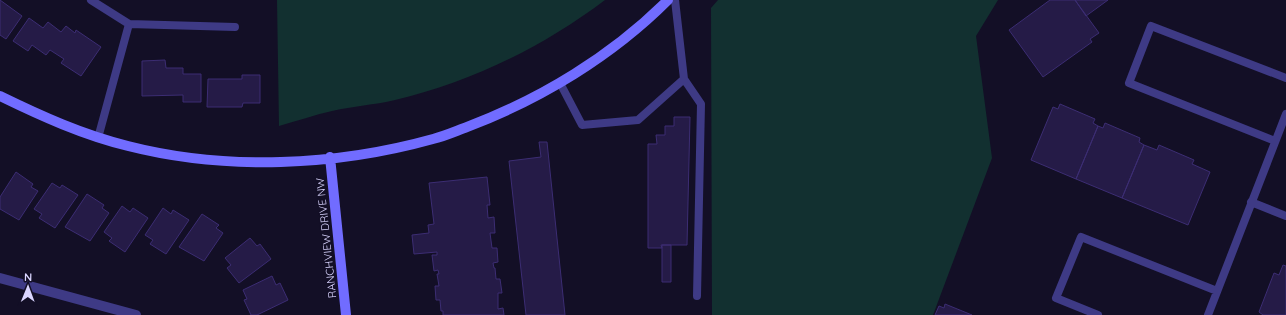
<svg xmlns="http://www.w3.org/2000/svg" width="1286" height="315" font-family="Quicksand,sans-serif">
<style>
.green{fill:#123030}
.building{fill:#251b47;stroke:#3c2d73}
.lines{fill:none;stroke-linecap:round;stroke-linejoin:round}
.lane{stroke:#3e3a85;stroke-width:8}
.street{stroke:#3e3a85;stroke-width:10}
.secondary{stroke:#716cff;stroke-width:10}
.labels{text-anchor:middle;stroke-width:3;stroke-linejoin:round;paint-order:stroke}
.street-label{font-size:11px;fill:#dad5ff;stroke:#130f26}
</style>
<rect width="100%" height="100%" fill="#130f26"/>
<path class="green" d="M277,0H605C543,47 471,82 395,100C374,105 353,106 332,111C314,115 297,121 279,126Z
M718,0H998L976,36L992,158L933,315H712L711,8Z"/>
<path class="building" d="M0,0L22,16L6,39L0,35Z
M1050,0H1075L1099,33L1090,39L1092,42L1043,77L1009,30Z
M1075,0H1108L1086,16Z
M29,18L43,28L48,22L61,32L66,26L75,33L76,30L101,47L81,76L61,63L64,59L50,50L46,55L32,45L28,51L13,41Z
M165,60L166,68H183V74H201V102H183V95L142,96V61Z
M242,75H260V103H243L242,107H207L208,79H242Z
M1060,104L1095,119L1093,123L1098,126L1076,179L1031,160L1053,107L1058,109Z
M674,117H690L687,245H661L662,248H648V144H657L656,135H665V126H674Z
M1105,123L1140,138L1139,142L1144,145L1122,198L1076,179L1098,126L1103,128Z
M539,142H547L565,315H526L509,161L541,157Z
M1144,145L1157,150L1159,145L1194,160L1192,164L1210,172L1188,225L1122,198Z
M16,172L33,184L31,187L38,191L19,220L0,209V197Z
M487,177L490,205H487L488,218L494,217L495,233H490L492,248H497L498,262L493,263L494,268H495L496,279H500L502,293H498V309L503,308L504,315H443V311H441L440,300H436L435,286H439L437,274H439L438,270L434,271L432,255H437V252L414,254L412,235L429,233L428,225L434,224L429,183Z
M52,183L60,188L62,185L78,195L55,228L39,218L42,214L34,209Z
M87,194L104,205L102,208L109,213L90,241L65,227Z
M122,206L130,212L133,208L148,218L125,252L109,241L112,238L104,232Z
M163,208L171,214L173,210L189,220L166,254L150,244L153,240L145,235Z
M202,214L219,225L216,228L223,233L204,261L179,247Z
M250,238L257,246L260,244L271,259L239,283L227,268L231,265L225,258Z
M662,245H671V282H662Z
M1283,265L1286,266V315H1263L1259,312L1274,273L1279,275Z
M272,276L276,285L280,283L288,300L257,315H251L244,300L247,299L243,290Z
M945,304L972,315H935L939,306L944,308Z"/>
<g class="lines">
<path class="lane" d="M91,0L129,24L235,27
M684,79L701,104L697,296
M560,83L582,125L638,120L684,79L675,0
M98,138L129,24
M1275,141L1129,83L1151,26L1286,78
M1251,202L1286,216
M1098,315L1056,298L1081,237L1217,291
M1208,315L1286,114"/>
<path class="street" d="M0,278L136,315"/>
<path class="secondary" d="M0,96C41,116 83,135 128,146C226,171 336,166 433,139C445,136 456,131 467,127C541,99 612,56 668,0
M330,157L346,315"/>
</g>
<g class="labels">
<g class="street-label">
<text transform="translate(326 238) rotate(-96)" y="4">RANCHVIEW DRIVE NW</text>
</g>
</g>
<g transform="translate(28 287) rotate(1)" stroke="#130f26" stroke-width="3" paint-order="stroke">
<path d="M0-3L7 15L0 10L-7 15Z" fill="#dad5ff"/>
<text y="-6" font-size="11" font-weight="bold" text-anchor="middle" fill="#dad5ff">N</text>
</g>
</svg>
